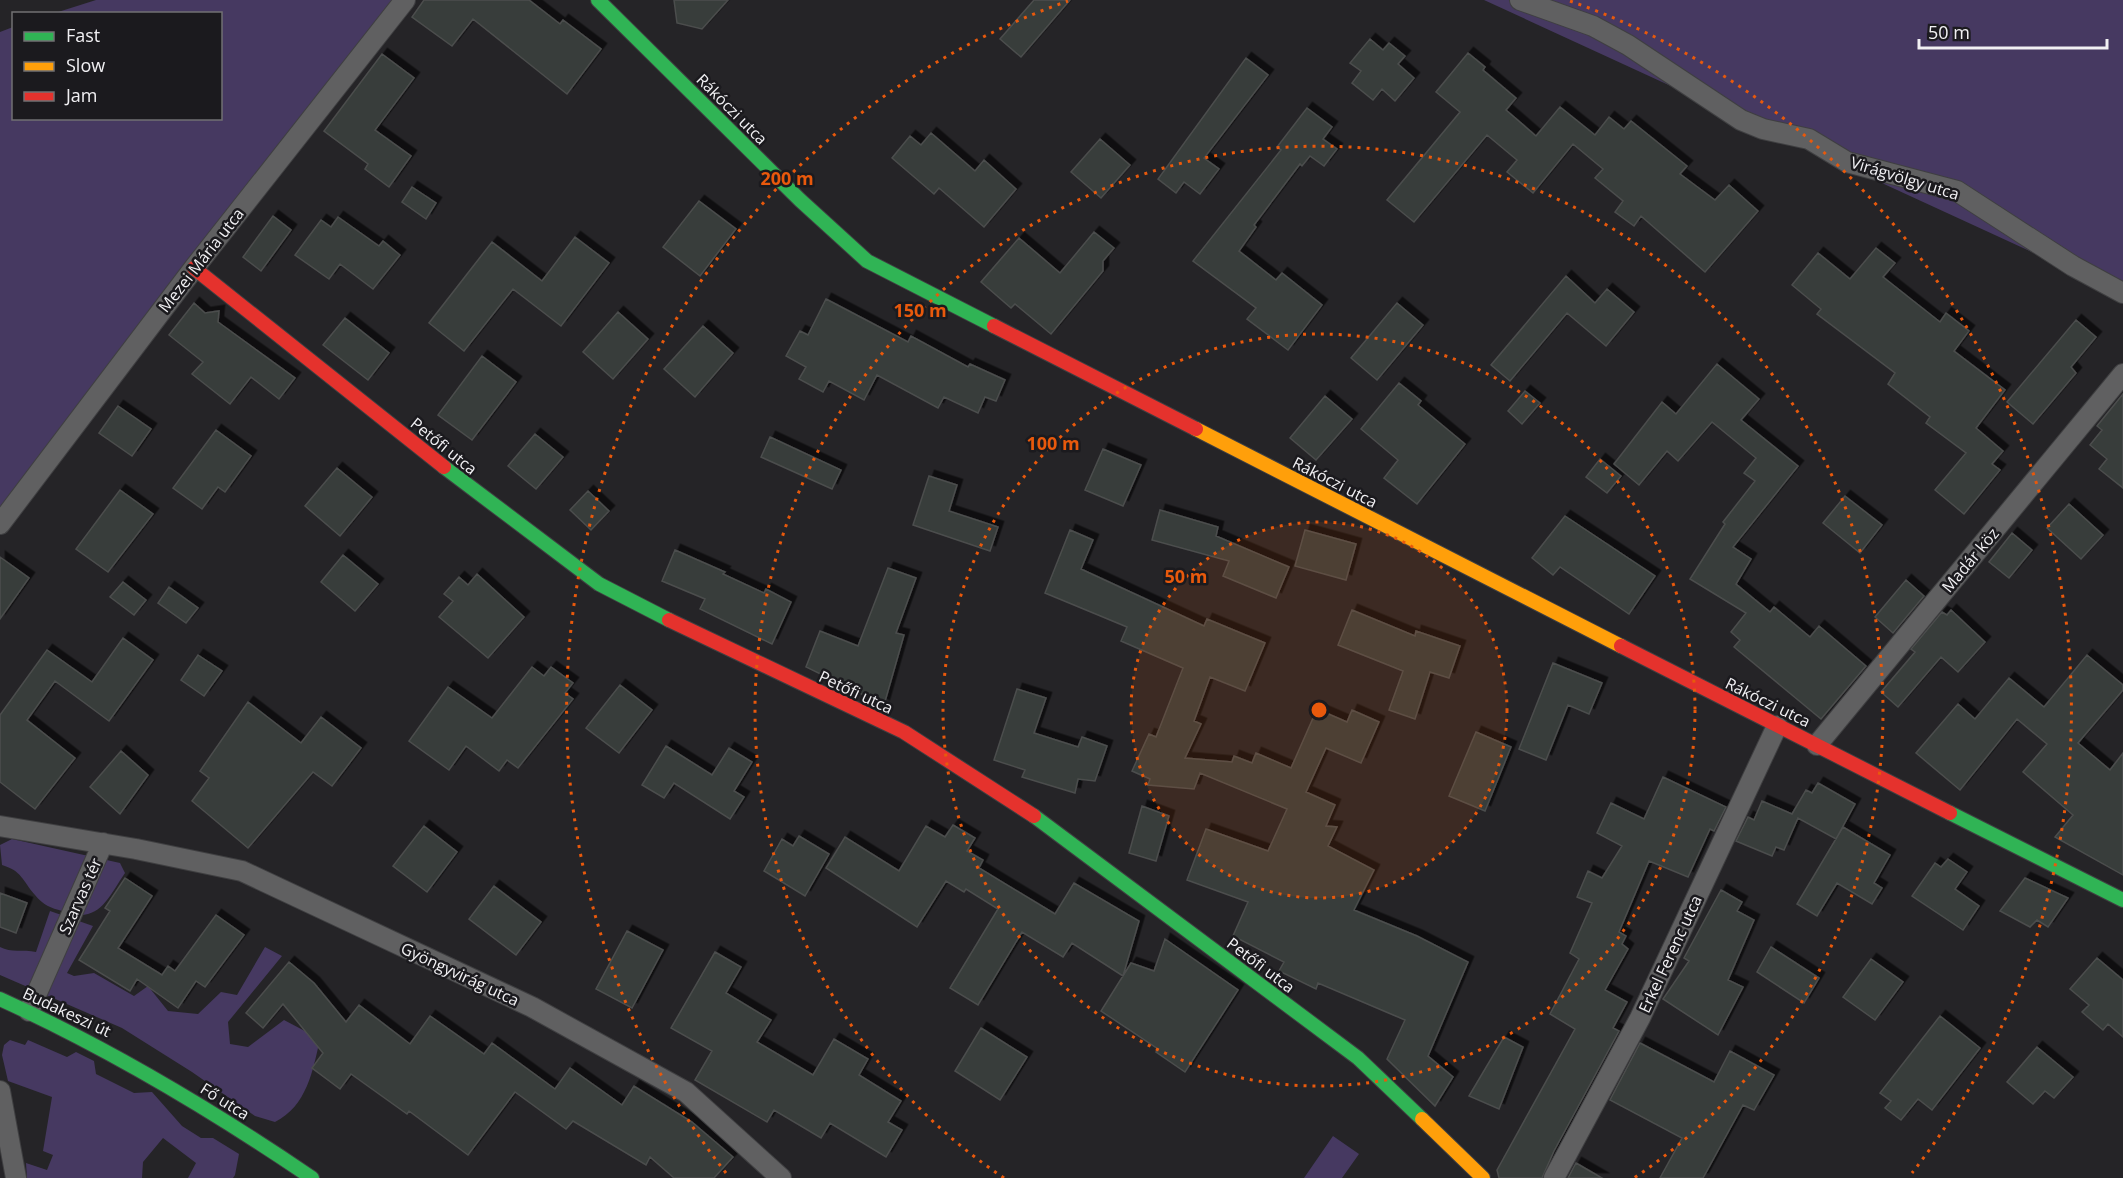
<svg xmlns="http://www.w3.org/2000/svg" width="2123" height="1178" font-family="'Open Sans',sans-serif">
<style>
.green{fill:#463961}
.building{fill:#373e3a;stroke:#4c4d4d;stroke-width:1.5;filter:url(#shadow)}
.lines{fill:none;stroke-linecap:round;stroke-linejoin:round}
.street-casing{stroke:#3f3f41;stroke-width:22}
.fast-casing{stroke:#3f3f41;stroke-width:16}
.slow-casing{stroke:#3f3f41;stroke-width:16}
.jam-casing{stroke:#3f3f41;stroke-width:16}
.street{stroke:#606061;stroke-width:20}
.fast{stroke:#30b455;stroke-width:14}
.slow{stroke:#ff9f0a;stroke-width:14}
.jam{stroke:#e5322d;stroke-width:14}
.ring{fill:none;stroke:#e8590c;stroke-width:3;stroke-dasharray:3 6}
.labels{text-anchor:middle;stroke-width:5;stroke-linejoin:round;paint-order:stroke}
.street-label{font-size:16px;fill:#f1f0f3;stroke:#1b1a1e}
.centre{fill:#e8590c;stroke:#1b1a1e;stroke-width:3}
.ring-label{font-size:18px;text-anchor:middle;font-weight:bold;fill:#e8590c;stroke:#1b1a1e;stroke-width:5;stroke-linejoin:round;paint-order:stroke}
</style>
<defs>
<filter id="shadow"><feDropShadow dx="5.5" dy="-5.5" stdDeviation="0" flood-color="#0009"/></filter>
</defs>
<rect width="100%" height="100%" fill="#252427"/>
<path class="green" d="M96,0H405L0,524V32L13,27L14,118H220V14L55,13Z
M1484,0H2123V294Z
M12,839L120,863L125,873C107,899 99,925 62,911C51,908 43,905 35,895C22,880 22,871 2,865L0,845Z
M50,911L93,926L67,973L74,976L94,973L134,996L148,986L168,1011L198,1014L221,992L237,995L265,947L282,956L228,1022L230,1044L248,1047L284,1020L320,1039C313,1070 307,1106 275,1122L255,1116L192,1072L122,1028L0,975V947C11,953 23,949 36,952Z
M10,1040L25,1045L28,1040L67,1057L76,1052L94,1061L96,1074L134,1093L152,1092L182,1126L201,1138H213L239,1154L235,1175L233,1178H188L196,1163L163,1138L143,1162L142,1178H27L26,1163L47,1170L53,1155L43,1151L52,1097L8,1081L2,1055L4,1045Z
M1333,1136L1359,1154L1342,1178H1304Z"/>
<path class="building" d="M424,0H529L560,24L563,20L601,49L567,94L473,19L452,46L412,17Z
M674,0H728L702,29L677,23Z
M1034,0H1070L1021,57L1000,39Z
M1370,39L1383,50L1389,43L1405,56L1398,64L1414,78L1395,101L1382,89L1373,100L1352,83L1361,71L1350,63Z
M1468,53L1485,67L1483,70L1516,98L1506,110L1536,136L1560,107L1595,135L1609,117L1624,129L1631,121L1687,166L1680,174L1715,200L1729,185L1758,211L1705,272L1641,216L1634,226L1615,212L1623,201L1595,178L1603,169L1573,144L1533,193L1507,172L1517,160L1487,135L1414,222L1387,200L1460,112L1436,92Z
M382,54L414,78L375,130L411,156L389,187L365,169L368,164L324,131Z
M1246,58L1268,75L1204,158L1219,169L1200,194L1184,182L1176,193L1158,179Z
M1307,108L1332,127L1323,139L1337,149L1324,166L1310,156L1302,166L1300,164L1254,225L1256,227L1239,251L1276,280L1282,273L1322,305L1288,350L1247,319L1256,308L1193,261L1281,150L1277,147Z
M931,133L975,171L984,160L1016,189L984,227L939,188L934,194L892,158L910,136L921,145Z
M1100,139L1130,165L1101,198L1071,172Z
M412,187L436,203L426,219L402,202Z
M699,201L736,229L700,276L663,247Z
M273,216L291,230L261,271L243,257Z
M338,217L379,246L383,241L400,255L373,289L340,264L329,279L295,255L321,220L331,227Z
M1094,232L1114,248L1103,261V271L1051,334L1015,304L1011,308L981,282L1019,238L1060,273Z
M575,237L609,263L561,326L513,289L464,351L429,323L492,242L542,281Z
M1876,248L1895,263L1883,277L1940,322L1946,313L1969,331L1954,351L2005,390L1976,428L2003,451L1992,464L2000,470L1964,514L1935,490L1966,453L1926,423L1930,417L1888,384L1895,373L1817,314L1821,309L1792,285L1818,253L1850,279Z
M1566,276L1595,303L1607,289L1634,312L1606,346L1567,313L1510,381L1491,365Z
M826,299L908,342L911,336L968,367L970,364L1005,380L996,401L985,397L978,413L944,397L938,408L877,375L864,400L829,381L823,392L799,379L806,367L786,356L800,331L808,335Z
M194,303L205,313L219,311L218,322L295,378L279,399L251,377L230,404L192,374L203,362L169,335Z
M1397,303L1423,325L1377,380L1351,358Z
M618,312L648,339L613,379L583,352Z
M345,318L389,353L368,380L323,345Z
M2076,320L2096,337L2071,367L2076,373L2033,424L2007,402Z
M703,326L733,353L695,397L664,369Z
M482,356L516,382L472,440L438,415Z
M1717,364L1759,399L1741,420L1798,466L1733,547L1751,559L1736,584L1770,612L1774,607L1810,637L1819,626L1866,666L1821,719L1734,647L1740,640L1731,632L1746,613L1690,579L1725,524L1723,522L1755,481L1744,473L1756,458L1712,422L1678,461L1667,451L1639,485L1614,464L1662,402L1676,414Z
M1399,383L1421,401L1418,405L1465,444L1417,504L1384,478L1398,460L1361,429Z
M1525,391L1540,403L1522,424L1508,411Z
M2123,394V488L2099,469L2107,459L2090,445L2102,430L2097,426Z
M1325,396L1352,419L1316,460L1290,438Z
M118,406L151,429L132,456L99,433Z
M216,430L251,456L225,492L218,487L202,509L173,488Z
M535,434L563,457L536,489L508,466Z
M770,437L841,470L832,489L761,457Z
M1103,449L1141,465L1123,506L1085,490Z
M1600,459L1621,476L1607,493L1586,477Z
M337,468L372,497L340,536L305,506Z
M929,476L957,485L949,511L998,527L990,551L913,525Z
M120,490L153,514L108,572L76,549Z
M588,491L609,511L591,530L570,510Z
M1845,496L1882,525L1860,553L1823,523Z
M2069,504L2103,535L2081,559L2047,528Z
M1160,510L1218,527L1216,536L1289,567L1276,598L1223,576L1229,561L1152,540Z
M1565,516L1655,576L1629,614L1560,567L1553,575L1532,558Z
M1070,530L1093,540L1081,569L1204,626L1207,619L1265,643L1245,691L1210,677L1194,721L1201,724L1185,758L1232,762L1234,756L1252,763L1256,753L1291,768L1317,709L1347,722L1352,710L1379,722L1361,763L1326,748L1306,792L1335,805L1326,826L1337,827L1328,846L1374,870L1354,910L1417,936L1468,962L1428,1056L1453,1077L1435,1106L1387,1059L1405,1020L1318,983L1316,989L1279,971L1284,962L1233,936L1248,902L1187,880L1206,829L1268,851L1287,809L1200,773L1194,789L1148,785L1150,779L1132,771L1149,734L1156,737L1183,668L1121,641L1127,627L1045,593Z
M1305,530L1356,544L1346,580L1295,566Z
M2012,533L2032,550L2009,578L1989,562Z
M675,550L725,572L723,574L764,593L766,589L791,602L772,644L700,609L705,599L662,581Z
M343,555L378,584L355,611L321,582Z
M0,557L29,578L0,619Z
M888,568L916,578L896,633L904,635L884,705L806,667L820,631L858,646Z
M477,574L524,617L488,658L439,617L453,601L444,594L459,577L468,585Z
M1906,580L1924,596L1893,633L1875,617Z
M123,582L146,600L134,615L110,597Z
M169,587L198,608L186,623L158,603Z
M1352,610L1415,636L1416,631L1460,646L1449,678L1430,672L1415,719L1389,710L1403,671L1338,645Z
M1951,610L1985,642L1958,672L1941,657L1898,707L1881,692L1915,652L1911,649L1942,612L1947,615Z
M123,638L153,660L109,721L55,681L27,720L75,758L35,809L0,782V715L47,650L92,682Z
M198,655L222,671L204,696L181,680Z
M2087,655L2123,685V690L2078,743L2110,770L2123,753V875L2055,837L2073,815L2023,772L2047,744L2017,719L1960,790L1916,753L1958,704L1975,719L2009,678L2044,707Z
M1553,663L1602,683L1589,714L1568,705L1546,760L1519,749Z
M532,667L544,676L551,667L573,683L565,693L573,699L518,768L507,760L499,771L466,746L449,770L409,741L448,687L492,718Z
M620,685L652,710L619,753L586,728Z
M1017,689L1046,698L1034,733L1078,747L1082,737L1107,746L1095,781L1078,779L1075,793L1022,777L1025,770L994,760Z
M248,702L301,743L321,717L361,748L332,786L313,772L248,848L192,801L209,778L200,771Z
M1476,732L1511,747L1485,811L1449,796Z
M666,746L712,775L729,748L752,762L734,791L744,797L730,819L674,783L664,798L642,785Z
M121,751L148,775L120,814L90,787Z
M1663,777L1726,807L1714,831L1710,829L1688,877L1649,861L1619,932L1626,936L1622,944L1628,949L1605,990L1627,1002L1613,1028L1619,1031L1554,1151L1542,1178H1499L1497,1170L1575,1029L1550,1014L1579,959L1570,953L1592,903L1577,897L1588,871L1602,878L1622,846L1597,833L1611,803L1644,819Z
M1818,783L1855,804L1836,839L1798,818L1784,850L1776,847L1772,856L1736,841L1748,817L1754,820L1762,801L1792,814L1806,790L1812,793Z
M1142,806L1169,816L1156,861L1129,853Z
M953,825L975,838L967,851L983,860L979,868L1055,914L1074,883L1139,921L1123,976L1072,943L1063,957L1022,932L978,1005L950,988L998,909L966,889L964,892L946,881L917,927L826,868L845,837L899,871L926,826L945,837Z
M424,826L457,852L427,892L393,866Z
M1843,827L1890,855L1874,883L1882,888L1872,904L1837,883L1817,916L1797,904Z
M799,836L829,854L805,896L764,871L782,839L793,846Z
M1948,859L1967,872L1955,889L1979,906L1963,930L1912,896L1935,863L1941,867Z
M125,878L152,896L118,948L162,975L168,966L175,971L216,915L244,935L205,987L196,981L178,1008L137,979L130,991L79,960L110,911L105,908Z
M2025,878L2068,898L2048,927L2037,920L2030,927L2000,911Z
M494,886L541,922L516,955L469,919Z
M1721,890L1742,902L1737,911L1754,920L1728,980L1743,987L1718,1035L1663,999L1689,961L1684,958Z
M0,893L27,903L16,933L0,927Z
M627,931L663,950L632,1008L596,989Z
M1165,939L1238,990L1185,1072L1156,1052L1158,1049L1101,1011L1131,963L1154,971Z
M1771,947L1819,978L1804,1003L1757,972Z
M715,952L741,967L726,993L771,1020L757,1042L813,1075L834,1039L868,1059L859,1075L901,1101L888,1122L902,1130L886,1157L830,1123L821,1138L774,1110L767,1122L695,1080L712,1051L671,1028Z
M2097,958L2123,980V1037L2108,1024L2103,1030L2082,1012L2089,1005L2070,989Z
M1871,959L1903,982L1875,1020L1843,997Z
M289,962L314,983L346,1022L359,1005L410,1044L430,1016L484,1054L492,1043L555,1089L570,1068L622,1105L634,1086L692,1122L733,1157L714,1178H674L650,1157L646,1165L573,1121L566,1129L515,1092L468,1155L409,1111L407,1114L351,1074L340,1089L312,1068L323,1053L283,1004L263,1028L246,1013Z
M1940,1016L1980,1048L1932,1110L1918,1099L1901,1120L1885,1108L1891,1101L1880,1093Z
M981,1028L1027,1057L1000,1100L955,1071Z
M1504,1037L1523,1047L1499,1109L1469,1096Z
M1640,1043L1714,1082L1730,1051L1774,1075L1754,1110L1743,1105L1703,1178H1660L1682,1138L1610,1100Z
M2037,1047L2073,1077L2054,1098L2045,1091L2033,1104L2007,1082Z
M1576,1163L1602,1178H1568Z"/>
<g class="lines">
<g class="street-casing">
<path id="street" d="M1520,0L1593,26L1628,45L1741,120L1763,129L1809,139L1847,162L1957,191L2073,266L2123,293
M0,524L194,268L405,0
M1817,745L2123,374
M0,826L136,849L242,871L532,1007L686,1092L781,1178
M29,1011L103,843
M0,1091L16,1178
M1554,1178L1640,1018L1777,726"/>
</g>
<g class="fast-casing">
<path id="fast" d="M598,0L800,200L867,261L994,326
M444,467L599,584L669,620
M1950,813L2123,900
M1034,816L1358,1058L1422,1119
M0,999C110,1049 212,1110 312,1178"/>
</g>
<g class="slow-casing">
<path id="slow" d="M1196,429L1621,646
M1422,1119L1483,1178"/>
</g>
<g class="jam-casing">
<path id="jam" d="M194,268L444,467
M994,326L1196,429
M669,620L904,732L1034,816
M1621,646L1950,813"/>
</g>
<use href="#street" class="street"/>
<use href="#fast" class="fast"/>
<use href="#slow" class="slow"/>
<use href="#jam" class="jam"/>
</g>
<circle cx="1319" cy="710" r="188" fill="#e8590c" fill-opacity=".12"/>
<g class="ring">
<circle cx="1319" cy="710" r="188"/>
<circle cx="1319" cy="710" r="376"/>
<path d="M1004 1178A564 564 0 1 1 1634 1178"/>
<path d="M726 1173A752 752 0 0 1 1068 1M1570 1A752 752 0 0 1 1912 1173"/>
</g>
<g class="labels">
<g class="street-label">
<text transform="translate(732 109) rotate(45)" y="6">Rákóczi utca</text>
<text transform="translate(1905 178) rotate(17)" y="6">Virágvölgy utca</text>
<text transform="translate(201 260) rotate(-52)" y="6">Mezei Mária utca</text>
<text transform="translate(444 446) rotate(39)" y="6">Petőfi utca</text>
<text transform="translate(1335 482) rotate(27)" y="6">Rákóczi utca</text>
<text transform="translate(1970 560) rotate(-50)" y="6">Madár köz</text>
<text transform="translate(856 692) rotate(25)" y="6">Petőfi utca</text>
<text transform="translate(1768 702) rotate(26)" y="6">Rákóczi utca</text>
<text transform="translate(80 896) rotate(-66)" y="6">Szarvas tér</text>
<text transform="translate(1670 954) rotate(-65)" y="6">Erkel Ferenc utca</text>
<text transform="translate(1261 965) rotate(37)" y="6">Petőfi utca</text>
<text transform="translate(460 974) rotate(25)" y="6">Gyöngyvirág utca</text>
<text transform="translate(67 1012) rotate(25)" y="6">Budakeszi út</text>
<text transform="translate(225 1101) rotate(32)" y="6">Fő utca</text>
</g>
</g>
<circle cx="1319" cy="710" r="9" class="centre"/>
<g class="ring-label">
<text x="787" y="185">200 m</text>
<text x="920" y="317">150 m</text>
<text x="1053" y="450">100 m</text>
<text x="1186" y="583">50 m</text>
</g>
<rect x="12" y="12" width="210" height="108" fill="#1b1a1e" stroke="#717073" stroke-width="1.5"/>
<rect x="24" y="32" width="30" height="9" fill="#30b455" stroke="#717073" stroke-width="1.5"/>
<text x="66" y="42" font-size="18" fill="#f1f0f3">Fast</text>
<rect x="24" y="62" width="30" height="9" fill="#ff9f0a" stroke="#717073" stroke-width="1.5"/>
<text x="66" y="72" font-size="18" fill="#f1f0f3">Slow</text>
<rect x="24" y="92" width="30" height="9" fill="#e5322d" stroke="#717073" stroke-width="1.5"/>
<text x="66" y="102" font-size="18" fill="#f1f0f3">Jam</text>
<path d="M1919 39v9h188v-9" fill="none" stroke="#f1f0f3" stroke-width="3"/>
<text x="1928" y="39" font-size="18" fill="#f1f0f3" stroke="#1b1a1e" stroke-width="4.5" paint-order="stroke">50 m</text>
</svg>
